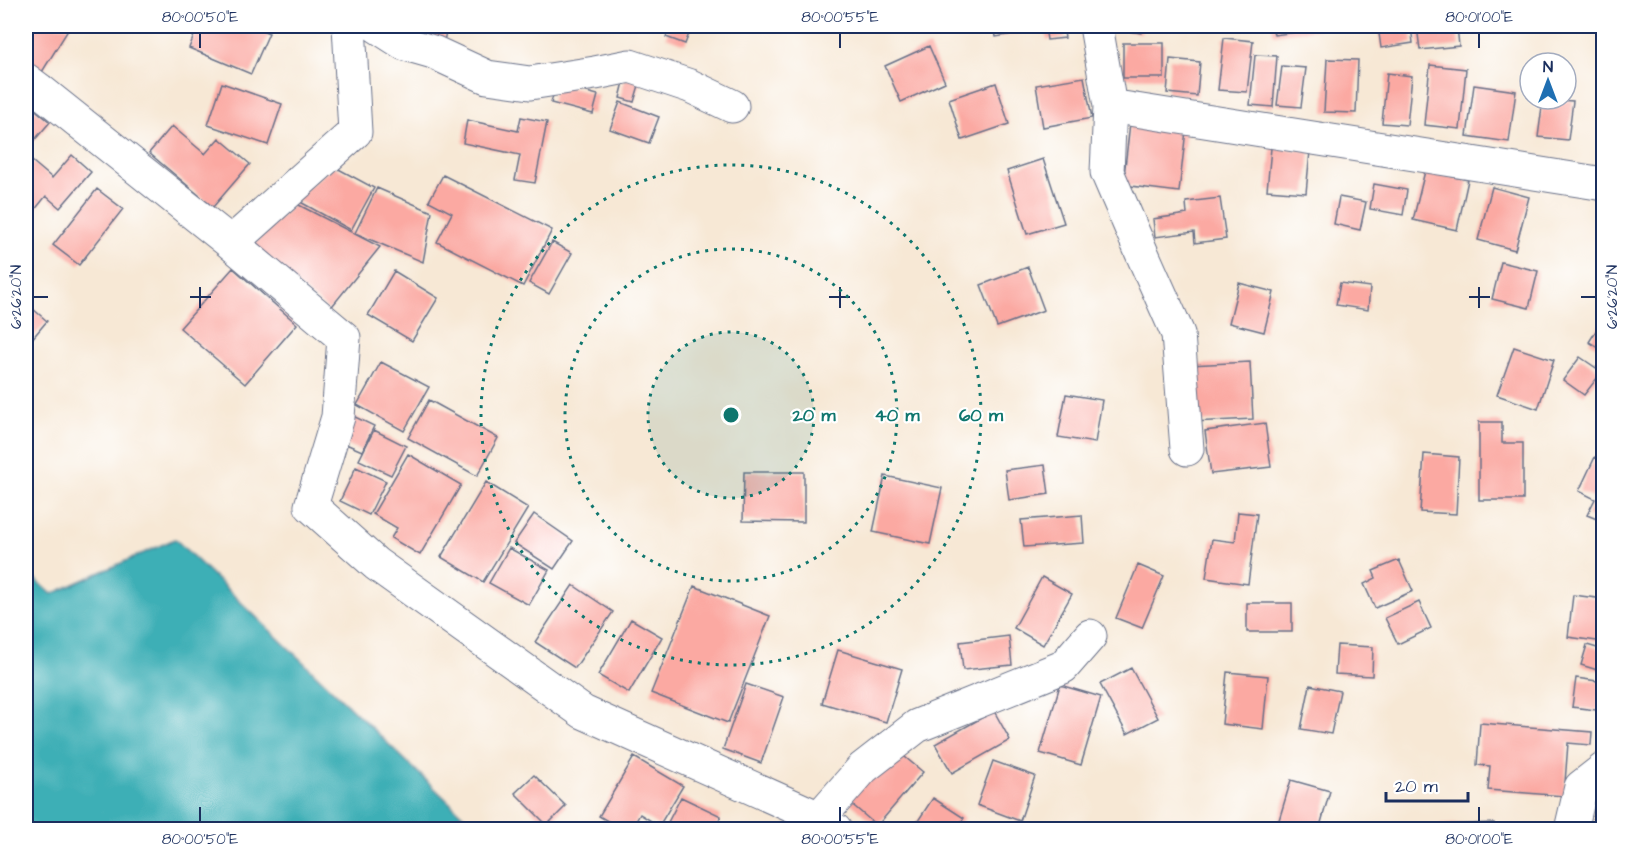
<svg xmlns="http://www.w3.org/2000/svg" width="1629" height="855" font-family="'Architects Daughter',sans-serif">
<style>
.water{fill:#3eafb6;stroke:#2c6f8a;stroke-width:1.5}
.building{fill:#fba9a2}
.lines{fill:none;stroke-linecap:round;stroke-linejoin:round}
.street-casing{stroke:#687088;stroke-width:35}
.street{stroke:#fff;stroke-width:33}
.ticks{fill:none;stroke:#1b2f5e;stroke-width:2}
.ring{fill:none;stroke:#0f766e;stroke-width:3;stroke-dasharray:3 6}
.centre{fill:#0f766e;stroke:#fff;stroke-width:3}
.ring-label{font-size:18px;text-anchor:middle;font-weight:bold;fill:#0f766e;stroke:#fff;stroke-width:4.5;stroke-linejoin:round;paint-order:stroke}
.neatline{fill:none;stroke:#1b2f5e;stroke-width:2}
.ticks-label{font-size:15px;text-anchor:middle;fill:#1b2f5e}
</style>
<rect width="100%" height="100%" fill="#fff"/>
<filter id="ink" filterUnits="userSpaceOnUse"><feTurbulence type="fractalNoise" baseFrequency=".0167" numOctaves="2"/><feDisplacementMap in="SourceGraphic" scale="12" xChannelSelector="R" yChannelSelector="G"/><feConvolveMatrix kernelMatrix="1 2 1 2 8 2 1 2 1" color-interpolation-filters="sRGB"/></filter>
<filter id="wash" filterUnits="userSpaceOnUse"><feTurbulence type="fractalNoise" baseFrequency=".008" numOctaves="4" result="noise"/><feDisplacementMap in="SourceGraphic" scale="24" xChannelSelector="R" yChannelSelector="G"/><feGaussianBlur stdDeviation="1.35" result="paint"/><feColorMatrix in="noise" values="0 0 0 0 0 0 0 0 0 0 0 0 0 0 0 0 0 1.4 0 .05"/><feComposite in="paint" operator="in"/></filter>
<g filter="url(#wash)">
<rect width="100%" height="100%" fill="#f7e8d5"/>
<path class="water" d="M175,539L477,829H26V571L52,594Z"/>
<g id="blocks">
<path class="building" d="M26,26H67L70,27L42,72L26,62Z
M198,26H252L269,33L251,74L189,48Z
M411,26H447L444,42L409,36Z
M670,26H692L685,44L666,37Z
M993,26H1041L1042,29L996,37Z
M1045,26H1063L1065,38L1047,40Z
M1114,26H1142L1141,33L1113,29Z
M1272,26H1333V27L1274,35Z
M1378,26H1411L1413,43L1381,48Z
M1417,26H1457L1459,46L1420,50Z
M1224,38L1253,41L1247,92L1218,90Z
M1123,43H1164V78H1123Z
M929,46L945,82L901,102L885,66Z
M1255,55L1277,56L1273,107L1250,105Z
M1170,59L1200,62L1197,96L1167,93Z
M1327,59L1358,60L1356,113L1324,112Z
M1430,65L1466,69L1460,129L1424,125Z
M1282,66L1306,68L1301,107L1277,105Z
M1387,73L1412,76L1407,125L1382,123Z
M1084,77L1092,118L1043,127L1036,85Z
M625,78L640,82L634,102L620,98Z
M222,83L282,104L268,145L208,125Z
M996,83L1009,124L962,140L949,99Z
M556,84L598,95L593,114L551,103Z
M1474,85L1516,91L1509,142L1467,136Z
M1543,99L1573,101L1568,140L1538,137Z
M26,102L50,122L26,150Z
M620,102L659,117L649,143L610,129Z
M521,117L547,122L535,183L515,180L520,155L463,143L467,120L518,131Z
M1130,123L1186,130L1179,192L1123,185Z
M172,126L205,154L219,138L250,164L213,207L149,153Z
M1271,148L1310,151L1306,193L1267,190Z
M72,155L91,172L60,208L46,196L29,217L32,220L26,228V156L52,178Z
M1043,159L1064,223L1027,234L1007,171Z
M333,166L374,188L351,230L295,199Z
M1425,171L1468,180L1457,230L1413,220Z
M443,175L552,230L523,286L437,242L452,213L429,201Z
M1374,184L1407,190L1403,215L1370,209Z
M1492,187L1529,197L1515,250L1478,240Z
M377,188L432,212L423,262L355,233Z
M97,189L123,209L79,265L53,245Z
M1339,197L1366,202L1360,230L1334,224Z
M1220,198L1226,239L1195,243L1194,232L1155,237L1153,219L1187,214L1186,202Z
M295,203L380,247L329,310L251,247Z
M552,242L572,253L549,294L529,283Z
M1501,262L1538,271L1529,308L1492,299Z
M1028,267L1044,310L997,327L981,285Z
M233,268L297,324L245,384L180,328Z
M394,271L438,298L412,341L368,315Z
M1239,283L1274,292L1264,332L1229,323Z
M1340,283L1370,287L1368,310L1336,305Z
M26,303L47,321L26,346Z
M1604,318V351L1589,342Z
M1514,347L1554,360L1538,409L1497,395Z
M1580,357L1602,372L1584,395L1563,380Z
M381,362L429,387L404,431L357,405Z
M1250,362L1253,419L1192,422L1189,365Z
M1066,394L1102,400L1095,443L1058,437Z
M429,400L498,438L477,476L408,438Z
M351,415L374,426L362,451L339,441Z
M1479,422H1502V443H1523V500H1479Z
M1265,423L1271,467L1211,474L1205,431Z
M374,430L406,446L391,475L359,460Z
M408,454L461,485L420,555L391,538L397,528L373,514Z
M1424,454L1459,457L1456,514L1420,512Z
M1595,457L1604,461V522L1587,515L1595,499L1579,491Z
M1045,465L1049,494L1009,500L1005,470Z
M356,467L386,481L369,515L340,501Z
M744,472H804V522L743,521Z
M885,476L942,488L930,544L873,532Z
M486,482L528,508L483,582L441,557Z
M1238,512L1257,514L1248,584L1206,578L1212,539L1235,542Z
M534,514L573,541L554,569L514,543Z
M1082,515L1084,543L1024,547L1021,520Z
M509,548L549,570L529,605L489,583Z
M1399,560L1413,591L1375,608L1364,584L1376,578L1373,571Z
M1138,565L1164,576L1142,628L1116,618Z
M1042,577L1072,594L1043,645L1014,628Z
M573,585L613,612L575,668L535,642Z
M694,586L770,616L728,723L651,693Z
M1573,595L1604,599V642L1568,637Z
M1419,602L1431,628L1398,644L1385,618Z
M1247,603H1292V632H1247Z
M631,619L662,637L629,693L598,675Z
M1009,636L1012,665L963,670L960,642Z
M1337,645L1373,647L1372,676L1335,674Z
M1587,645L1604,650V672L1581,665Z
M838,650L902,669L886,722L822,703Z
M1131,668L1158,718L1127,734L1100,684Z
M1227,672L1268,676L1263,729L1222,724Z
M1576,678L1604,682V711L1572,707Z
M746,684L784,697L761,763L723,749Z
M1060,685L1101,697L1081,765L1040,753Z
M1310,685L1340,691L1331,734L1301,729Z
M994,711L1010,740L952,773L935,744Z
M1480,723L1592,732L1591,745L1568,743L1564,796L1488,790L1490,766L1477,765Z
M894,748L923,772L877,826L848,801Z
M634,757L683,786L659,826L640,814L631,830H623L599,816Z
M993,761L1035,776L1020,821L977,805Z
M534,775L566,806L547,825L515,793Z
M1291,780L1330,791L1319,830H1276Z
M681,797L721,816L714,830H664Z
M933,798L964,818L956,830H912Z
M1494,823V830H1438V825Z"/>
</g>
</g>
<g filter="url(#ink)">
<use href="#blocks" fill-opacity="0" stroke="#687088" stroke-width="1.5"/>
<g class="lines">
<g class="street-casing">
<path id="street" d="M377,26L405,44L433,52L487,77L530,83L595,73L630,66L690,86L732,106
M1096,26L1110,106L1107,172L1141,251L1178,334L1187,449
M26,80L38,89L231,243L355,132L349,26
M1110,106L1604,184
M231,243L344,338L338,417L311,506L376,564L583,712L819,818L835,830
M819,818L863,768L917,726L1063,667L1090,636
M1571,830L1581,787L1604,769"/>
</g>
<use href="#street" class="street"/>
</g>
</g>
<path class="ticks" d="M200,33V48M840,33V48M1479,33V48M200,287V308M840,287V308M1479,287V308M33,297H48M190,297H211M829,297H850M1469,297H1490M1581,297H1596M200,807V822M840,807V822M1479,807V822"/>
<circle cx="731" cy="415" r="83" fill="#0f766e" fill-opacity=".12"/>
<g class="ring">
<circle cx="731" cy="415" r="83"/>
<circle cx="731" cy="415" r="166"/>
<circle cx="731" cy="415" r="250"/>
</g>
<circle cx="731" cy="415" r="9" class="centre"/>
<g class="ring-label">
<text x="814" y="421">20 m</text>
<text x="897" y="421">40 m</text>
<text x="981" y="421">60 m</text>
</g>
<rect width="1629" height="855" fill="none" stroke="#fff" stroke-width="66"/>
<g transform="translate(1548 81)"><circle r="28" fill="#ffffff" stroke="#a4acbf" stroke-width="1.5"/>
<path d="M0-4.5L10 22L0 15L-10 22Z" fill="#1f6fb2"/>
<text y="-9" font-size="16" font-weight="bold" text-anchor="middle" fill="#1b2f5e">N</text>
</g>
<path d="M1386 792v9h82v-9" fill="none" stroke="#1b2f5e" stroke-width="3"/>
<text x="1395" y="792" font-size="18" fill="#1b2f5e" stroke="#ffffff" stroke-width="4.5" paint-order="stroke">20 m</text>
<rect x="33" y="33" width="1563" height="789" class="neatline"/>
<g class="ticks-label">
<text x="200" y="22">80°00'50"E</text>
<text x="840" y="22">80°00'55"E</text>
<text x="1479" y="22">80°01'00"E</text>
<text transform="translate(16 297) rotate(-90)" y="5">6°26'20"N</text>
<text transform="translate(1612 297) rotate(-90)" y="5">6°26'20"N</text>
<text x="200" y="844">80°00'50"E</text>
<text x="840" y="844">80°00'55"E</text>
<text x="1479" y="844">80°01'00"E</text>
</g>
</svg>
